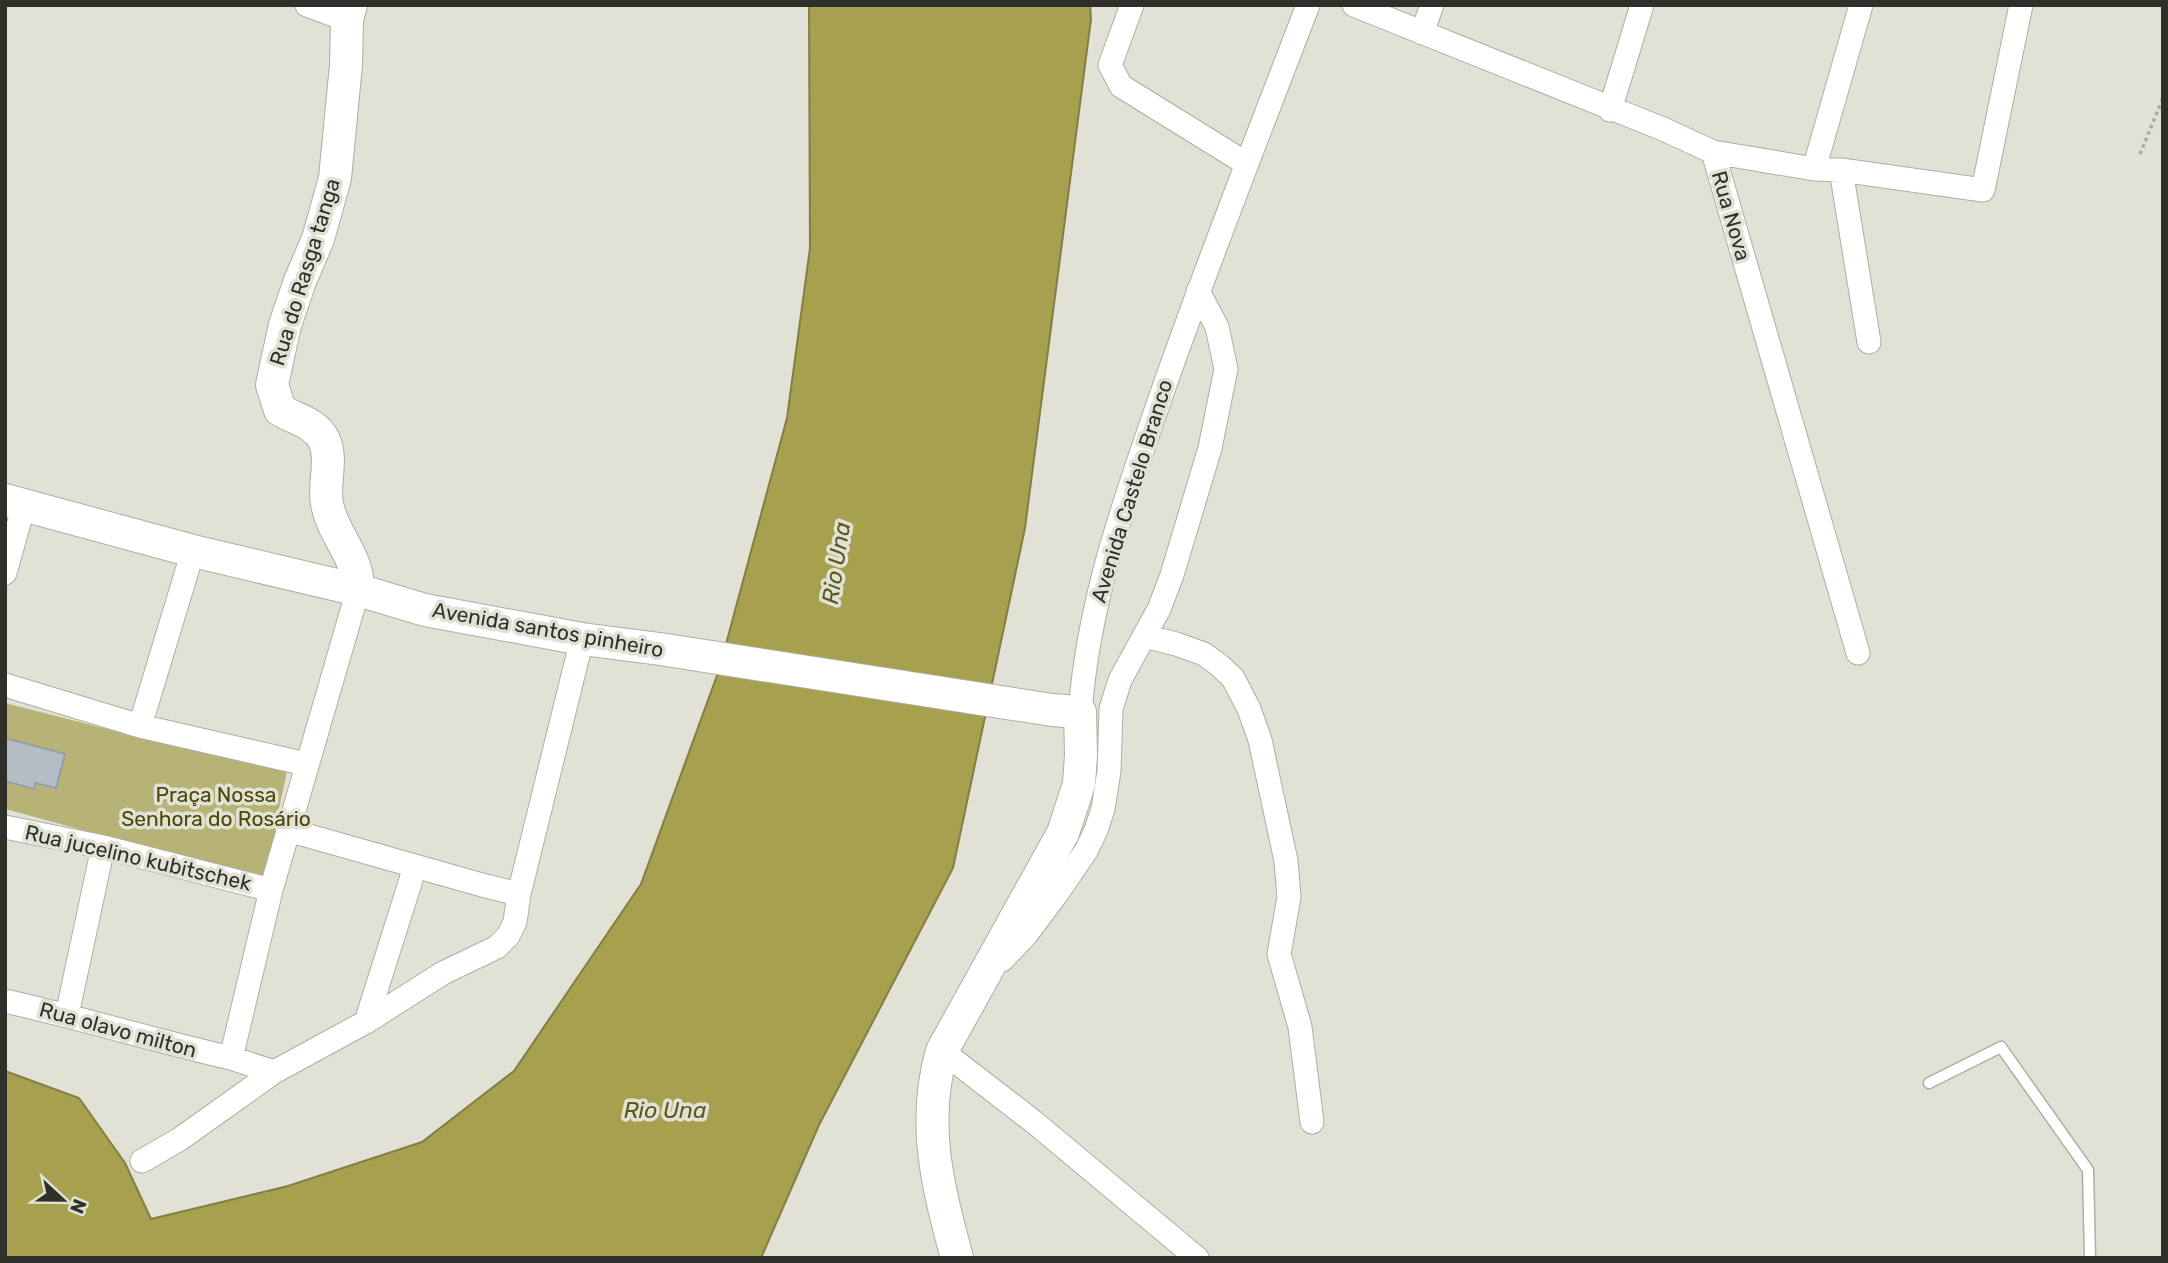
<svg xmlns="http://www.w3.org/2000/svg" width="2168" height="1263" font-family="Rubik,sans-serif">
<style>
.green{fill:#b7b376}
.water{fill:#a6a04f;stroke:#837e44;stroke-width:2}
.building{fill:#b5bdc6;stroke:#959ea6;stroke-width:2}
.lines{fill:none;stroke-linecap:round;stroke-linejoin:round}
.lane-casing{stroke:#afaea3;stroke-width:13}
.street-casing{stroke:#afaea3;stroke-width:25}
.secondary-casing{stroke:#afaea3;stroke-width:34}
.path{stroke:#aaaaa0;stroke-width:3.5;stroke-dasharray:3.5 3.5;stroke-linecap:butt}
.lane{stroke:#fff;stroke-width:10}
.street{stroke:#fff;stroke-width:23}
.secondary{stroke:#fff;stroke-width:32}
.labels{text-anchor:middle;stroke-width:7;stroke-linejoin:round;paint-order:stroke}
.street-label{font-size:21px;fill:#30302b;stroke:#e1e1d5}
.park-label{font-size:21px;fill:#4a4603;stroke:#e1e1d5}
.water-label{font-size:23px;font-style:italic;fill:#5d591c;stroke:#e1e1d5}
</style>
<rect width="100%" height="100%" fill="#e1e1d5"/>
<path class="green" d="M5,703L138,737L289,762L276,822L271,881L5,809Z"/>
<path class="water" d="M809,5H1090L1091,19L1025,528L953,868L819,1125L761,1258H5V1071L79,1098L125,1163L151,1219L288,1186L422,1142L514,1071L641,884L719,670L787,418L810,248Z"/>
<path class="building" d="M5,738L65,754L56,788L35,783L34,789L5,781Z"/>
<g class="lines">
<g class="lane-casing">
<path id="lane" d="M1929,1083L2001,1047L2088,1170L2090,1258"/>
</g>
<g class="street-casing">
<path id="street" d="M307,5L347,20
M1132,5L1110,65L1121,86L1247,164
M1354,5L1663,129L1713,152L1814,169L1841,170L1983,190L2021,5
M1422,33L1432,5
M1610,110L1642,5
M1713,152L1858,653
M1814,169L1861,5
M1841,170L1869,342
M5,573L24,505
M1145,636L1176,644L1204,654L1219,665L1233,678L1249,709L1260,740L1286,861L1289,897L1279,954L1300,1027L1312,1122
M5,685L140,726L306,764
M1080,712C1089,600 1123,505 1160,399C1206,266 1258,136 1308,5
M140,726L193,551
M5,827L103,847L271,890
M288,830L482,885L519,894L582,639
M1002,960L1026,935L1058,892L1086,851L1096,830L1103,809L1109,771L1111,709L1120,680L1159,609L1172,575L1210,448L1226,369L1217,327L1198,291
M5,1001C81,1018 156,1041 231,1058
M67,1015L103,847
M366,1022L415,867
M942,1051L1034,1122L1197,1258
M274,1072L231,1058L271,890L358,590
M142,1161L180,1139L274,1072L366,1022L443,973L497,947L508,936L515,922L519,894"/>
</g>
<g class="secondary-casing">
<path id="secondary" d="M351,5L347,20L346,65L335,178L318,239L300,281L285,325L276,366L272,385L280,410C295,419 316,423 324,440C333,460 323,483 327,504C333,536 359,556 358,590
M5,500L193,551L358,590L425,610L582,639L660,649L1052,710L1080,712L1081,755L1079,784L1063,833L942,1051C921,1124 938,1187 957,1258"/>
</g>
<path class="path" d="M2140,154L2163,98"/>
<use href="#lane" class="lane"/>
<use href="#street" class="street"/>
<use href="#secondary" class="secondary"/>
</g>
<g class="labels">
<g class="street-label">
<text transform="translate(1731 216) rotate(74)" y="7">Rua Nova</text>
<text transform="translate(305 272) rotate(-73)" y="7">Rua do Rasga tanga</text>
<text transform="translate(1132 491) rotate(-73)" y="7">Avenida Castelo Branco</text>
<text transform="translate(548 630) rotate(10)" y="7">Avenida santos pinheiro</text>
<text transform="translate(138 858) rotate(13)" y="7">Rua jucelino kubitschek</text>
<text transform="translate(118 1030) rotate(15)" y="7">Rua olavo milton</text>
</g>
<g class="park-label">
<text x="216" y="802">Praça Nossa<tspan x="216" dy="24">Senhora do Rosário</tspan></text>
</g>
<g class="water-label">
<text transform="translate(836 563) rotate(-81)" y="8">Rio Una</text>
<text x="665" y="1118">Rio Una</text>
</g>
</g>
<rect width="2168" height="1263" fill="none" stroke="#30302b" stroke-width="14"/>
<g transform="translate(63 1200) rotate(112)" stroke="#e1e1d5" stroke-width="5" paint-order="stroke">
<path d="M0-5L12 26L0 18L-12 26Z" fill="#30302b"/>
<text y="-10" font-size="19" font-weight="bold" text-anchor="middle" fill="#30302b">N</text>
</g>
</svg>
